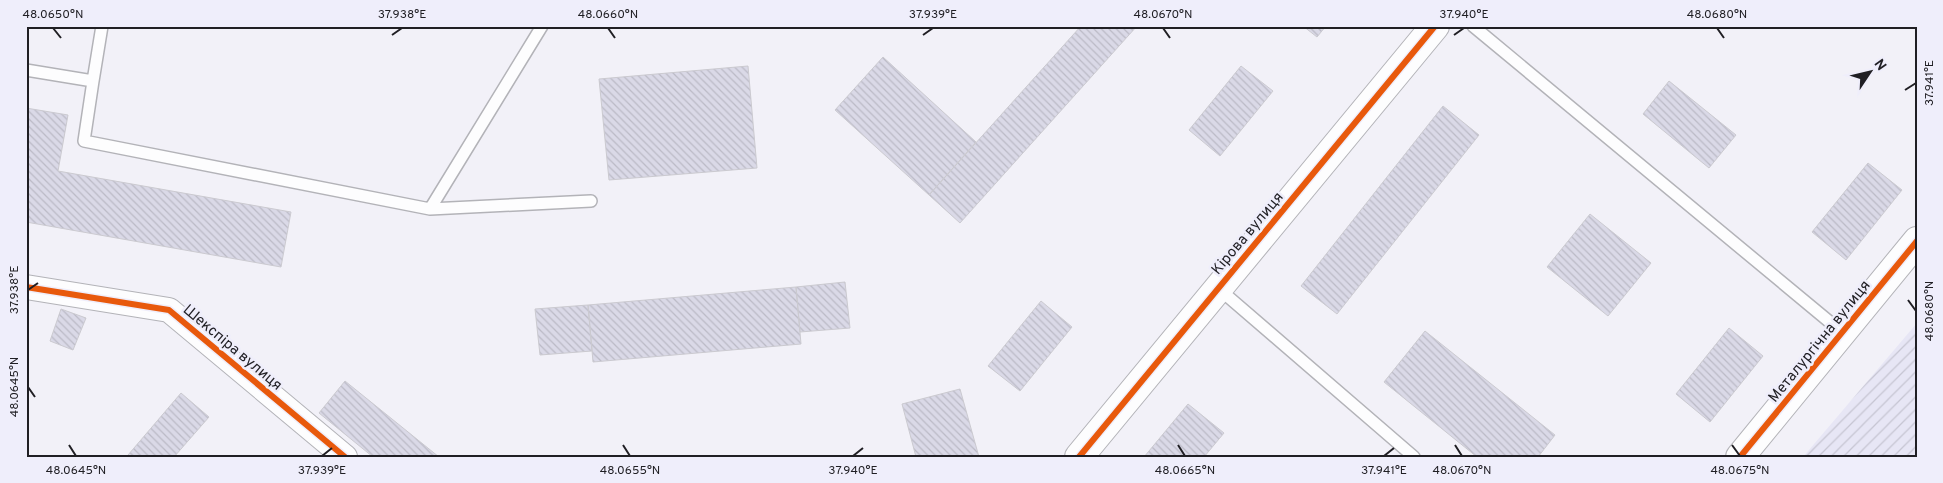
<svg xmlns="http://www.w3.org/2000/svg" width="1943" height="483" font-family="Overpass,sans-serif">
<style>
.industrial{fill:url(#industrial-furrows)}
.building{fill:url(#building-back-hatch);stroke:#cbcad0}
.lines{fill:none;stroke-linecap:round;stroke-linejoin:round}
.lane-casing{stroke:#b3b3b8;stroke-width:14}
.street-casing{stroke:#b3b3b8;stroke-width:26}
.secondary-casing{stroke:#b3b3b8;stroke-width:30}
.lane{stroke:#fdfdfe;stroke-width:11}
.street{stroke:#fdfdfe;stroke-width:24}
.secondary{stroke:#fdfdfe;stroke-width:28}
.cycleway-casing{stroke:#efeefb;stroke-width:9}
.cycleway{stroke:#e8590c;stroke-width:6}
.ticks{fill:none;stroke:#201f24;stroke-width:2}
.labels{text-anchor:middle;stroke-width:5;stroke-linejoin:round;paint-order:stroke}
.street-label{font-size:15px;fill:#201f24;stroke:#efeefb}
.neatline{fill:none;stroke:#201f24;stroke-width:2}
.ticks-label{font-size:12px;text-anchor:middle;fill:#201f24}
</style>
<defs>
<pattern id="industrial-furrows" width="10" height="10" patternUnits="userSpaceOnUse" patternTransform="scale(1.25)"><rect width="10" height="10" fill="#e7e6f5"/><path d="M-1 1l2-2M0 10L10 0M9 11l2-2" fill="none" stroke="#c6c5d2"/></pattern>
<pattern id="building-back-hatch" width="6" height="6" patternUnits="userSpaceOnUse" patternTransform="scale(1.25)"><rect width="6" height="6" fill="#dad9e7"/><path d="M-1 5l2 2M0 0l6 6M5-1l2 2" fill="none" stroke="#bbbac6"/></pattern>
</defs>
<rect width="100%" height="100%" fill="#f2f1f8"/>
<path class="industrial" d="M1917,323V457H1803Z"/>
<path class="building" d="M1081,26H1137L960,223L929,195Z
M1303,26H1326L1317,37Z
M883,57L976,142L929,195L835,110Z
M748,66L757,168L609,180L599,79Z
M1241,66L1273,91L1220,156L1189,130Z
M1669,81L1736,135L1709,168L1643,114Z
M1443,106L1479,135L1337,314L1301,286Z
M26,108L68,115L58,171L291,212L281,267L26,222Z
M1868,163L1902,190L1846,260L1812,232Z
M1590,214L1651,263L1608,316L1547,267Z
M845,282L850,328L800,332L796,287Z
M796,287L801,344L593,362L588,305Z
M1041,301L1072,327L1020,391L988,366Z
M588,305L592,351L540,355L535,309Z
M61,309L86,318L73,350L50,341Z
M1729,328L1763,356L1710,422L1676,394Z
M1425,331L1555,435L1538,457H1477L1384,382Z
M345,381L439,457H373L319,413Z
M960,389L979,457H916L902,404Z
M181,393L209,417L174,457H130L128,455Z
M1188,404L1224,433L1204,457H1144Z"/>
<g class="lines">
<g class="lane-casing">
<path id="lane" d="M1473,26L1843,333
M26,70L93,81L102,26
M93,81L84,141L430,209L591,201
M430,209L542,26
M1218,288L1414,457"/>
</g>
<g class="street-casing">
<path id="street" d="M26,287L169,310L345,457"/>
</g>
<g class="secondary-casing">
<path id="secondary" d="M1079,457L1435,26
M1740,457L1917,241"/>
</g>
<use href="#lane" class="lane"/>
<use href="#street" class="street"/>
<use href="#secondary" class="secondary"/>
<g class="cycleway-casing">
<path id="cycleway" d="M26,287L169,310L345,457
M1079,457L1435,26
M1740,457L1917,241"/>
</g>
<use href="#cycleway" class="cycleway"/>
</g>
<path class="ticks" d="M53,28L61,38M608,28L615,38M1163,28L1170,38M1717,28L1724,38M392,35L402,28M923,35L933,28M1454,35L1464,28M1905,90L1916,83M28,290L38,283M1908,300L1916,311M28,387L35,397M69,445L76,456M623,445L630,456M1178,445L1185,456M1455,445L1462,456M1732,445L1740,456M322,456L332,448M853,456L863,448M1384,456L1394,448"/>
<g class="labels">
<g class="street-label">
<text transform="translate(1247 233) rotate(-50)" y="5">Кірова вулиця</text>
<text transform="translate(1819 341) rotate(-51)" y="5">Металургічна вулиця</text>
<text transform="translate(233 347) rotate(40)" y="5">Шекспіра вулиця</text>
</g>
</g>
<rect width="1943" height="483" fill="none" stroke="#efeefb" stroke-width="55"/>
<g transform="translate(1870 72) rotate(55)" stroke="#efeefb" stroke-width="4" paint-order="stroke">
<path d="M0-4L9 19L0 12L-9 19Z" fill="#201f24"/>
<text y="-8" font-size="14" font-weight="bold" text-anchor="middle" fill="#201f24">N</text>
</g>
<rect x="28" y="28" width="1888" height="428" class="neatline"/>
<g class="ticks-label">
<text x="53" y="18">48.0650°N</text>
<text x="402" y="18">37.938°E</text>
<text x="608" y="18">48.0660°N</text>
<text x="933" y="18">37.939°E</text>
<text x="1163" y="18">48.0670°N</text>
<text x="1464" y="18">37.940°E</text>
<text x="1717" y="18">48.0680°N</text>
<text transform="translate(1929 83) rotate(-90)" y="4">37.941°E</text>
<text transform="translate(14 290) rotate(-90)" y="4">37.938°E</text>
<text transform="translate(1929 311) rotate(-90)" y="4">48.0680°N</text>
<text transform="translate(14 387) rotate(-90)" y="4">48.0645°N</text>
<text x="76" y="474">48.0645°N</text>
<text x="322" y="474">37.939°E</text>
<text x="630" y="474">48.0655°N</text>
<text x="853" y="474">37.940°E</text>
<text x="1185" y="474">48.0665°N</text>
<text x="1384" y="474">37.941°E</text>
<text x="1462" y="474">48.0670°N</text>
<text x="1740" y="474">48.0675°N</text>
</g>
</svg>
